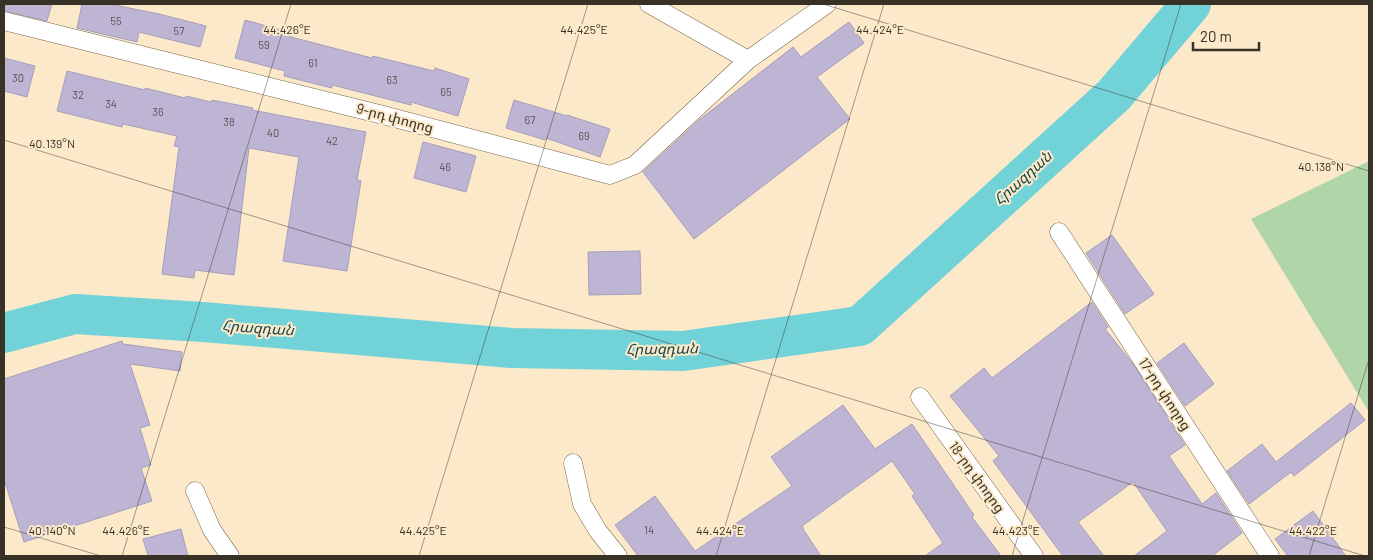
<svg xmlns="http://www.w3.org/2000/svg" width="1373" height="560" font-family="Barlow,'Noto Sans Armenian',sans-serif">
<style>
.green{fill:#b0d5a8}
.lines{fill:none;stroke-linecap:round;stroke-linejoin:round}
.river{stroke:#71d2d8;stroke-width:40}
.building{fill:#beb5d5;stroke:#a69ebc}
.street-casing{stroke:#77674c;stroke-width:19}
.street{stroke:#fff;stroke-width:18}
.ticks{fill:none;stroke:#383125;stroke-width:1;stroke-opacity:0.45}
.labels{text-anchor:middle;stroke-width:4;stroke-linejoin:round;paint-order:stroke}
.number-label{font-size:11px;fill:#5a5251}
.street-label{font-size:14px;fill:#383125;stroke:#fbe9ca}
.water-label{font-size:15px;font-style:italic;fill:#1a474a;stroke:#fbe9ca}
.ticks-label{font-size:12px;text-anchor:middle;fill:#383125;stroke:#fbe9ca;stroke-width:4;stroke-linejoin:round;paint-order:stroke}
</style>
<rect width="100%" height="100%" fill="#fbe9ca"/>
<path class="green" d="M1369,161V412L1251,219Z"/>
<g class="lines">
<path class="river" d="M4,333L75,314L203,322L512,348L683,351L860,326L1114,95L1191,4"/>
</g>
<path class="building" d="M4,4H52L47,21L4,11Z
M82,4H110L159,14L206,26L200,47L139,32L137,42L77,28Z
M245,20L292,33L291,37L372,58L373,56L434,71L435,68L469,79L458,116L411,102V105L332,85V88L284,76L285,71L235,58Z
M849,22L864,43L817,77L850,119L694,239L643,172L699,120L793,47L801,57Z
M4,58L35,66L27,97L4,91Z
M67,71L145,90V88L185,98L186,96L211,102L212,100L253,108L252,110L366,132L357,180L361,181L347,271L283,261L299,157L249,148L234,275L195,270L194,278L162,274L179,147L174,146L177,136L123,124L122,127L57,111Z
M514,100L567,116V115L610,129L600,157L546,138L545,140L506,128Z
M423,142L476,156L466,192L414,178Z
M1112,235L1154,294L1125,314L1086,253Z
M640,251L641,294L589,295L588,252Z
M1092,302L1108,327L1105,329L1133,364L1185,445L1169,456L1202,504L1216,493L1242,533L1212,556H1134L1167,531L1133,482L1078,522L1104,556H1063L993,461L999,456L950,396L984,368L992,378Z
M122,341L123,344L182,352L180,371L130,364L150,425L140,428L151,465L141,468L152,501L24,542L4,479V379Z
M1184,343L1214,384L1185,406L1157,363Z
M1351,403L1365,420L1294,476L1291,472L1249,504L1227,471L1262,444L1276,462Z
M843,405L875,449L912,424L974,515L972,517L1001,556H925L943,543L912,496L915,494L892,461L802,526L804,529H803L821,556H638L615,525L655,496L695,551L792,486L771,457Z
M1313,511L1346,556H1288L1275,539Z
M181,529L188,556H148L143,539Z"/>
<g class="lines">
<g class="street-casing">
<path id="street" d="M649,4L748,60
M4,21L383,115L610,175L635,165L748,60L827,4
M1059,232L1270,556
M920,397L1034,556
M573,463L582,504L598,531L618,556
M195,491L212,530L230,556"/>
</g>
<use href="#street" class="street"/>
</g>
<path class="ticks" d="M823,4L1369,171M4,140L1365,556M4,527L101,556M122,556L291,4M419,556L588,4M716,556L884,4M1012,556L1181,4M1309,556L1369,359"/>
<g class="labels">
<g class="number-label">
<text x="116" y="25">55</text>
<text x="179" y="35">57</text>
<text x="264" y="49">59</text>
<text x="313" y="67">61</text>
<text x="18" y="82">30</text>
<text x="392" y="84">63</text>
<text x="446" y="96">65</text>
<text x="78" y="99">32</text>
<text x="111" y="108">34</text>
<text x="158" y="116">36</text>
<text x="530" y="124">67</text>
<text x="229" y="126">38</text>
<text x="273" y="137">40</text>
<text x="584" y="140">69</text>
<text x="332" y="145">42</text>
<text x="445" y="171">46</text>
<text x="649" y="534">14</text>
</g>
<g class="street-label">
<text transform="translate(395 118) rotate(15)" y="5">9-րդ փողոց</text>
<text transform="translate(1165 394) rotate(57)" y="5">17-րդ փողոց</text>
<text transform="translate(977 477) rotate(54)" y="5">18-րդ փողոց</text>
</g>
<g class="water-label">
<text transform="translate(1023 178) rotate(-42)" y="5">Հրազդան</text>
<text transform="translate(258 328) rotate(4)" y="5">Հրազդան</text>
<text transform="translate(662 349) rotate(-1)" y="5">Հրազդան</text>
</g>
</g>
<g class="ticks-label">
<text x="287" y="34">44.426°E</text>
<text x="584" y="34">44.425°E</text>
<text x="880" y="34">44.424°E</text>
<text x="52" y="148">40.139°N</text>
<text x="1321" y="171">40.138°N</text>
<text x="126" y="535">44.426°E</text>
<text x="423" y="535">44.425°E</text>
<text x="720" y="535">44.424°E</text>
<text x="1016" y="535">44.423°E</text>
<text x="1313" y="535">44.422°E</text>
<text x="52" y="535">40.140°N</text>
</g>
<rect width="1373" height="560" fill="none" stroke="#383125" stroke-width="10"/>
<path d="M1193 42v8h66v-8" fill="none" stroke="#383125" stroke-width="2.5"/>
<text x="1200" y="42" font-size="15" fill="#383125" stroke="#fbe9ca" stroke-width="4" paint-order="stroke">20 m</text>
</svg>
